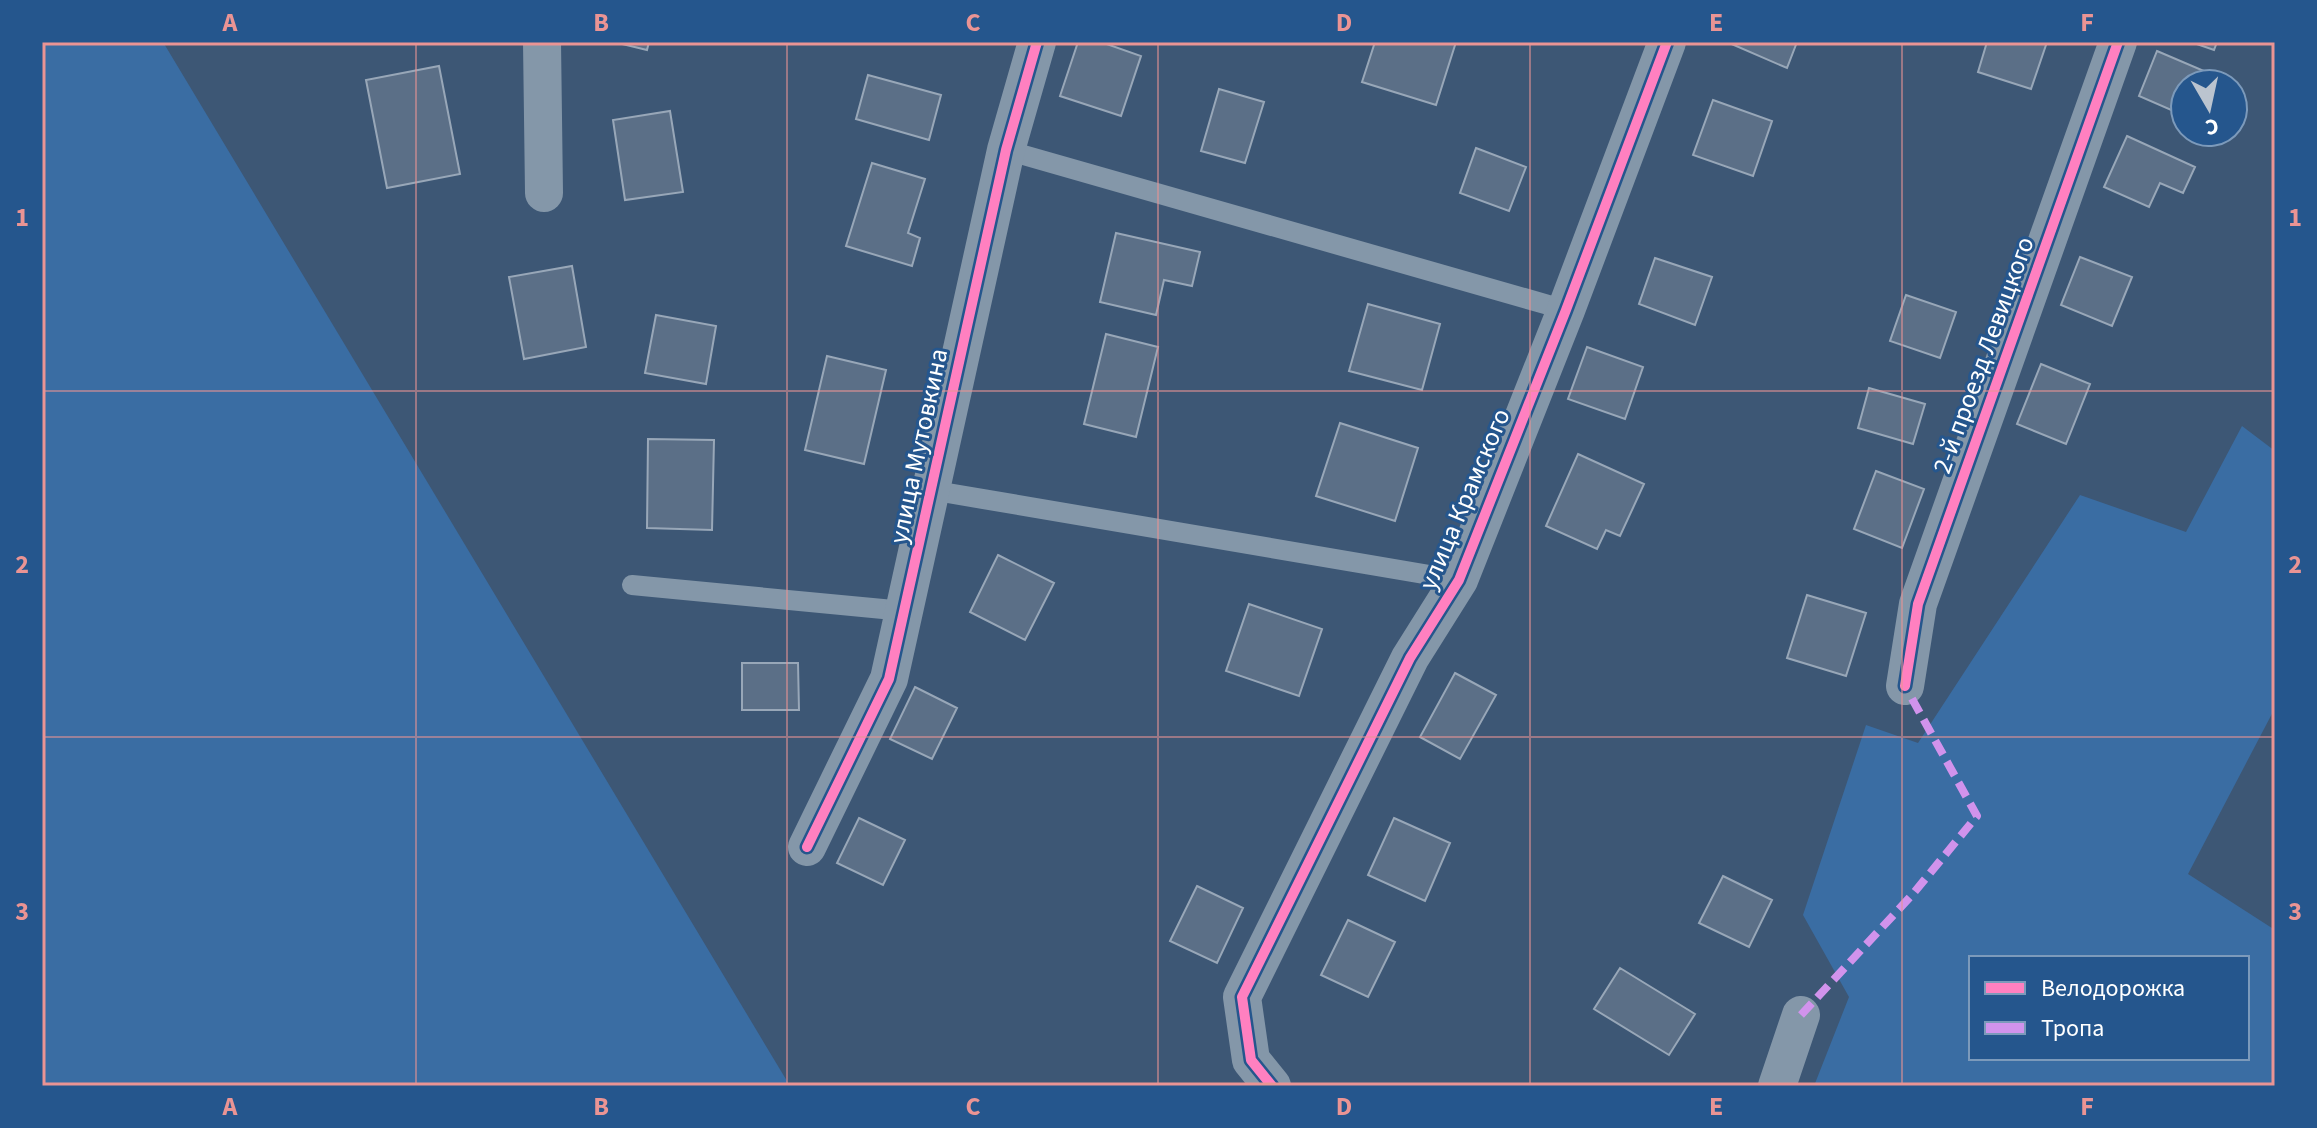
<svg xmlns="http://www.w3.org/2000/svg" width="2317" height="1128" font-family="'Source Sans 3',sans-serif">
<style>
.green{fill:#3a6da3;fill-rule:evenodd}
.building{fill:#5b6f87;stroke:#98a7b8;stroke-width:2}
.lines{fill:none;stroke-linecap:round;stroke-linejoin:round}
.lane{stroke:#8497a9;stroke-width:20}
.street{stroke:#8497a9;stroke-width:38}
.quiet{stroke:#d193ec;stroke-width:8;stroke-dasharray:16 8;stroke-linecap:butt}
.cycleway-casing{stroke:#25568d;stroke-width:15}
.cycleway{stroke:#ff80c0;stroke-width:10}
.grid{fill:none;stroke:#ea9494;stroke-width:2;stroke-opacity:0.55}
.labels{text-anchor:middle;stroke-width:6;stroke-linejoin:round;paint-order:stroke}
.street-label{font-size:26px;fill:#fff;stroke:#25568d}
.neatline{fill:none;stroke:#ea9494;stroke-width:3}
.grid-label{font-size:26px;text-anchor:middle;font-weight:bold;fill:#ea9494}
</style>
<rect width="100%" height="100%" fill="#3d5775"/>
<path class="green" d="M42,42H163L790,1086H42Z
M2242,426L2275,451V708L2188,874L2275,930V1086H1814L1849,997L1803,915L1866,725L1918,743L2080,495L2186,532ZM1971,958H2247V1058H1971Z"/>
<path class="building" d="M614,42H649L647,50Z
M1078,42H1101L1141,56L1121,116L1060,96Z
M1375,42H1456L1436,105L1362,82Z
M1727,42H1797L1787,68Z
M1987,42H2047L2031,89L1978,72Z
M2191,42H2217L2214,50Z
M2157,51L2204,71L2198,84H2185V116L2139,96Z
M439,66L460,174L387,188L366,80Z
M868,75L941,95L929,140L856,119Z
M1219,89L1264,102L1245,163L1201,151Z
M1713,100L1772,121L1753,176L1693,155Z
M670,111L683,192L625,200L613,120Z
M2127,136L2195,167L2183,193L2160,183L2149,207L2104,187Z
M1476,148L1526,167L1509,211L1460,193Z
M872,163L925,179L908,233L920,238L912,266L846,246Z
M1116,233L1200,252L1192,286L1164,280L1156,315L1100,302Z
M2080,257L2132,277L2112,326L2061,305Z
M1655,258L1712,277L1695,325L1639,304Z
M572,266L586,347L524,359L509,277Z
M1906,295L1956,312L1940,358L1890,341Z
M1368,304L1440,324L1422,390L1349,371Z
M656,315L716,326L706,384L645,373Z
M1106,334L1158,347L1136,437L1084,424Z
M1587,347L1643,367L1625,419L1568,399Z
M827,356L886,370L864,464L805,450Z
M2041,364L2090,384L2066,444L2017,424Z
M1869,388L1925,404L1913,444L1858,428Z
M1340,423L1418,448L1395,521L1316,496Z
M648,439L714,440L712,530L647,528Z
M1578,454L1644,484L1620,536L1606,530L1597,549L1546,526Z
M1876,471L1924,489L1902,548L1854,529Z
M998,555L1054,583L1025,640L970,612Z
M1807,595L1866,613L1846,676L1787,658Z
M1249,604L1322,629L1299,696L1226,671Z
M742,663H798L799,710H742Z
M1455,673L1496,695L1460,759L1420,737Z
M915,687L957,708L932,759L890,739Z
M859,818L905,840L883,885L837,863Z
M1394,818L1450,843L1425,901L1368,875Z
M1723,876L1772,900L1749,947L1699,923Z
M1197,886L1243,908L1217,963L1170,941Z
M1348,920L1395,942L1368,997L1321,975Z
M1620,968L1695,1014L1669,1055L1594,1009Z"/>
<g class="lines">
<path class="lane" d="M1006,150L1566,310
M930,490L1459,580
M632,585L904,611"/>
<path class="street" d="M542,42L544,193
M1905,686L1918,604L2118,42
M807,847L889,679L1006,150L1037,42
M1272,1086L1251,1060L1242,997L1410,658L1459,580L1566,310L1667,42
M1777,1086L1801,1015"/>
<path class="quiet" d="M1801,1015L1912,895L1977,816L1905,686"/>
<g class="cycleway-casing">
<path id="cycleway" d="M1905,686L1918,604L2118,42
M807,847L889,679L1006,150L1037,42
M1272,1086L1251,1060L1242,997L1410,658L1459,580L1566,310L1667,42"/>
</g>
<use href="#cycleway" class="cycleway"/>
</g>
<path class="grid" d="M416,42V1086M787,42V1086M1158,42V1086M1530,42V1086M1902,42V1086M42,391H2275M42,737H2275"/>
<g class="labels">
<g class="street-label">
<text transform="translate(1983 355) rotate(-70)" y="9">2-й проезд Левицкого</text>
<text transform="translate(918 446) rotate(-78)" y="9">улица Мутовкина</text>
<text transform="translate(1464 499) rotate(-67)" y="9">улица Крамского</text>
</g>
</g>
<rect width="2317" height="1128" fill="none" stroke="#25568d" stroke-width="88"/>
<rect x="1969" y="956" width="280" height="104" fill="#25568d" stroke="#7c9abb" stroke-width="2"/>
<rect x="1985" y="982" width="40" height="12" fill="#ff80c0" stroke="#7c9abb" stroke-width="2"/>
<text x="2041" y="996" font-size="24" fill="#ffffff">Велодорожка</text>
<rect x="1985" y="1022" width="40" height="12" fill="#d193ec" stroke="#7c9abb" stroke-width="2"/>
<text x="2041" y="1036" font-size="24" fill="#ffffff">Тропа</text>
<g transform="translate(2209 108) rotate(171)"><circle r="38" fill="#25568d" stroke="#7c9abb" stroke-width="2"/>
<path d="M0-6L14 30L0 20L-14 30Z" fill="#bbc4cf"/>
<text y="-12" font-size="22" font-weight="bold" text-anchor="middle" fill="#ffffff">С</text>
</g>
<rect x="44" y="44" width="2229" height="1040" class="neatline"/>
<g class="grid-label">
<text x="230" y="31">A</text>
<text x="601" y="31">B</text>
<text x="973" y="31">C</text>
<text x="1344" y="31">D</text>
<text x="1716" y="31">E</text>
<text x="2087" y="31">F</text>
<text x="22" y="226">1</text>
<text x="2295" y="226">1</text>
<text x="22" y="573">2</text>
<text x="2295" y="573">2</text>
<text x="22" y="920">3</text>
<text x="2295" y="920">3</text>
<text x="230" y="1115">A</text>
<text x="601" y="1115">B</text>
<text x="973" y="1115">C</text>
<text x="1344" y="1115">D</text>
<text x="1716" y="1115">E</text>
<text x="2087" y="1115">F</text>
</g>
</svg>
